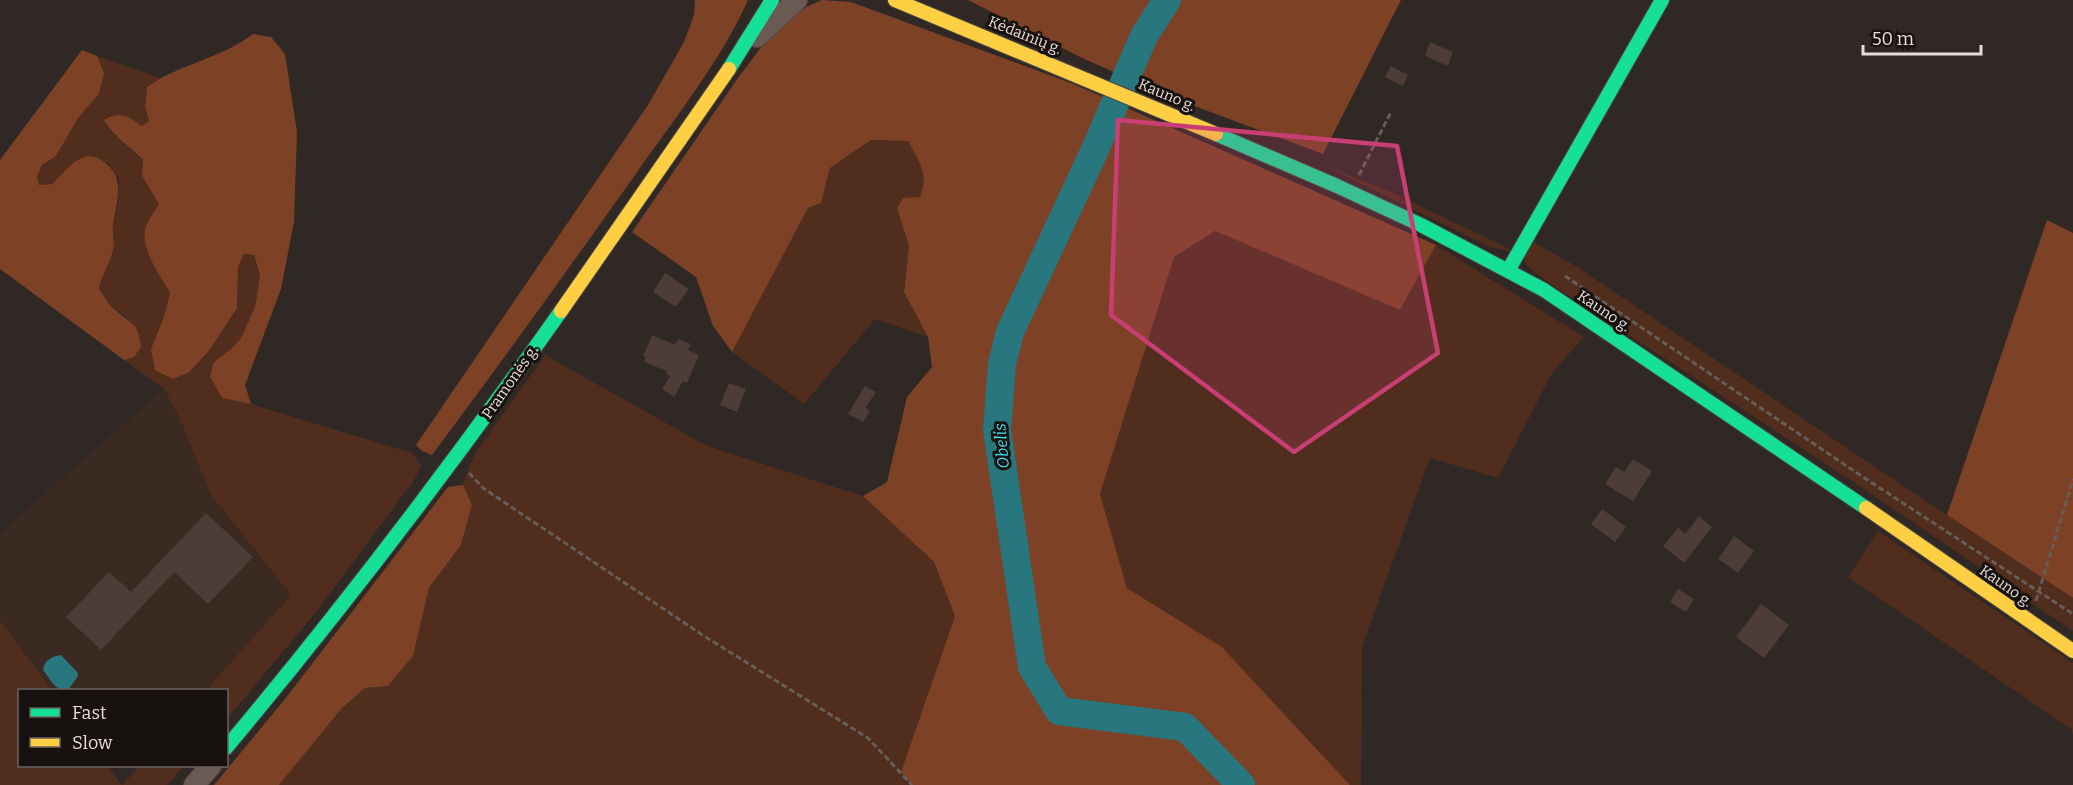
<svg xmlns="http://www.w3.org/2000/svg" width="2073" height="785" font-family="Bitter,serif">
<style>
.built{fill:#3b2a22}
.green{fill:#502d1d}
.forest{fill:#7d4126}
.water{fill:#28777f}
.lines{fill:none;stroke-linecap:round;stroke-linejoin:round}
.river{stroke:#28777f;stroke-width:28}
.building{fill:#4d3d36}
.street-casing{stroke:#4c4643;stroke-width:22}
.fast-casing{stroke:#4c4643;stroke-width:16}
.slow-casing{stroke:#4c4643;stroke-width:16}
.path{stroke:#685d58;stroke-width:3;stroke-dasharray:6 3;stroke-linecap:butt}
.street{stroke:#6a5a53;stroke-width:20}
.fast{stroke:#16e098;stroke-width:14}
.slow{stroke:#ffcf43;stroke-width:14}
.marked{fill:#c93f74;fill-opacity:0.2;stroke:#c93f74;stroke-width:4.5;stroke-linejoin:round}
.labels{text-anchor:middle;stroke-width:6;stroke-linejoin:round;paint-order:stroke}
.street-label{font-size:15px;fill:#e6ddd9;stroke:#17110f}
.water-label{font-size:16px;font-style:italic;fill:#3be2f3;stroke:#17110f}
</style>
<rect width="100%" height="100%" fill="#302825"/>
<path class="built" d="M164,389L179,417L211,495L291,595L206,690H52L0,620V533Z"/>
<path class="green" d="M97,56L161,78L147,87L145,106L149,121L142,126C128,116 120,111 104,120C113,138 130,146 143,161L142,176L159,204L150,219L155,265L170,293L163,320L155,370L173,379L188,373L237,308L238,267L244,254L253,255L260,276L255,307L241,338L232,348L213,363L210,377L222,398L251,404L412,453L421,466L414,480L316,612L227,719L226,690H206L291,595L211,495L179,417L164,389L124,360L134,357L127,318L114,309L99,289L113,249V227L118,200L119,180L108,163L65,169L53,184L39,185L37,176L42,165L56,156L78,118L99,94L104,73Z
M871,140L908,141C920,161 929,174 920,198L897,208L909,246L904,292L928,337L875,319L804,404L732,352L808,208L821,203L830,168Z
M1318,163L1389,191L1518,253L1526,238L1574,265L1947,515L2073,598V631L1861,487L1551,284L1528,267L1519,253L1490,247Z
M1215,231L1400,310L1436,245L1584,337L1552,373L1498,478L1430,458L1362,647L1361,785H1350L1222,647L1127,588L1100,494L1174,257Z
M545,355L707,446L863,496L934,562L955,616L901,772L912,785H279L342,708L365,688L388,686L413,656L429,588L461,545L472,505L463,485L474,455Z
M1878,531L2073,663V735L2071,729L1848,577Z
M0,620L52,690H20V766H107L122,785H0Z
M140,766H184L167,785H122Z"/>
<path class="forest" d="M695,0H748C721,60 678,114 640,168C572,264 503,360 432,455L422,451L416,445L648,105L684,42L694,15Z
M822,0L851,2L1071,83L1436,245L1400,310L1215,231L1174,257L1100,494L1127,588L1222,647L1350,785H912L901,772L955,616L934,562L863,496L887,482L907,397L932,367L928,337L904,292L909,246L897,208L903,198L920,197C929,174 919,161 908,141L871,140L830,168L821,203L808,208L732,352L713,326L696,277L632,232L738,78L771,34L802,9Z
M968,0H1401L1323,154L1176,99L1082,58Z
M253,34L271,37L285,54L297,132L294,222L281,289L245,385L251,404L222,398L210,377L213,363L232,348L241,338L255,307L260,276L254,255L244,254L238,267L237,308L208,352L188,373L173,379L155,370L151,349L163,320L170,293C161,276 141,251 145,230C147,221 154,212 159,204L142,176L143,160C129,145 114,138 104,120C120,111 128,116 142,126L149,121L145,106L147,87C179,64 222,58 253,34Z
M82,50L97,56L104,73L99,94L78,118L56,156L42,165L37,176L39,185L53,184C62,173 81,150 97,158C129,174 116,199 113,227C112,234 115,243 113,250C110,263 102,275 99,289C104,295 108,304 114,309C131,325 138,320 141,347L134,357L124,360L0,269V160Z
M2047,220L2073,233V598L1947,515Z
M463,485L472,505L461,545L429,588L413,656L388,686L365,688L342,708L279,785H214L285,699L448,487Z"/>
<path class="water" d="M61,655L77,672L78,676L68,690C55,691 51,680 43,670C44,660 53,656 61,655Z"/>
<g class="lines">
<path class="river" d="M1167,0L1144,36L1093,154L1010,332L1002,364L997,430L1032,667L1059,711L1185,727L1241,785"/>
</g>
<path class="building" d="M1430,42L1453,52L1448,66L1425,56Z
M1391,66L1408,75L1403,86L1385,77Z
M665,273L689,289L676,307L653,292Z
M652,335L675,345L678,339L691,344L688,350L699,355L687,383L683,381L674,397L662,389L670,376L666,374L667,371L644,362L646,357L643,356Z
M729,383L746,389L737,412L720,405Z
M865,386L876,392L865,408L870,411L863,422L848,414Z
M1633,459L1652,471L1633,501L1605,484L1616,467L1624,472Z
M1602,509L1626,527L1615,542L1591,524Z
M206,513L253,557L208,604L174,572L101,650L66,617L109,572L131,592Z
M1699,516L1712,527L1684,563L1663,546L1678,528L1685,534Z
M1734,536L1754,551L1738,573L1718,559Z
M1678,589L1694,599L1686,612L1670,602Z
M1761,604L1789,625L1764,658L1736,637Z"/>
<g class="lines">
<g class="street-casing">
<path id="street" d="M757,37L797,0
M194,785L211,766"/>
</g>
<g class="fast-casing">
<path id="fast" d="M729,69L772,0
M1216,134L1337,186L1421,225L1544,290L1866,508
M1509,269L1662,0
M226,748C344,607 455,461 561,311"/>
</g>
<g class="slow-casing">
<path id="slow" d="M895,0L1216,134
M561,311L729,69
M1866,508L2073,651"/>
</g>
<path class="path" d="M1359,175L1391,112
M1565,276L1866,479L2073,614
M469,473L483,488L704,636L868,738L912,785
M2036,601L2073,479"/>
<use href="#street" class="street"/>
<use href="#fast" class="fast"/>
<use href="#slow" class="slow"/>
</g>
<path class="marked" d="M1118,120L1397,146L1438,353L1294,452L1111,315Z"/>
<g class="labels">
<g class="street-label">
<text transform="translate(1025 35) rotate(22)" y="5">Kėdainių g.</text>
<text transform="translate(1167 95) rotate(23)" y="5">Kauno g.</text>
<text transform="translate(1604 311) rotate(34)" y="5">Kauno g.</text>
<text transform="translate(510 382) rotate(-55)" y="5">Pramonės g.</text>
<text transform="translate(2006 586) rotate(35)" y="5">Kauno g.</text>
</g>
<g class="water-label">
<text transform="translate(1001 446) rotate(-95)" y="6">Obelis</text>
</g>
</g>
<rect x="18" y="689" width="210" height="78" fill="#17110f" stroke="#6a6360" stroke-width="1.5"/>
<rect x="30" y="708" width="30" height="9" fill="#16e098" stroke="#6a6360" stroke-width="1.5"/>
<text x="72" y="719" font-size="18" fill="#e6ddd9">Fast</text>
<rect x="30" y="738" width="30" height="9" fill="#ffcf43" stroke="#6a6360" stroke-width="1.5"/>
<text x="72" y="749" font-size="18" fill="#e6ddd9">Slow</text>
<path d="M1863 45v9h118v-9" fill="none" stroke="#e6ddd9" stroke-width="3"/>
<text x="1872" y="45" font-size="18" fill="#e6ddd9" stroke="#17110f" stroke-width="4.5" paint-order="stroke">50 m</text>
</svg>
